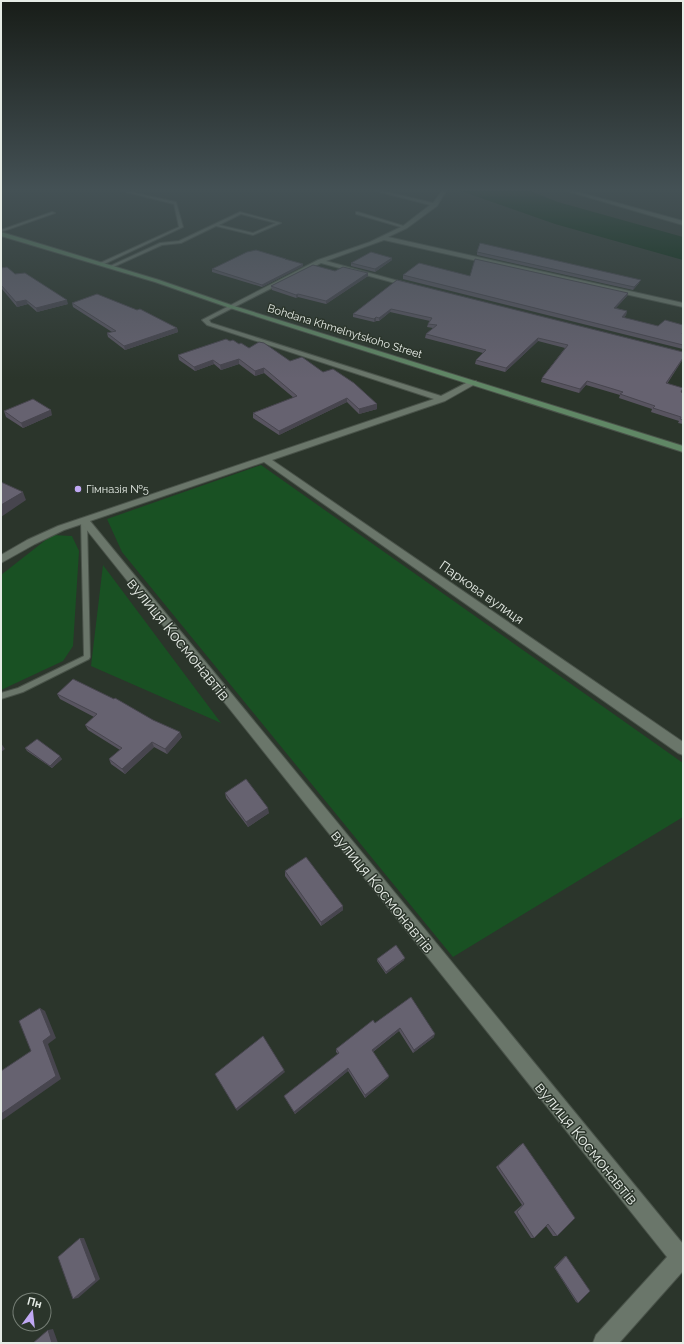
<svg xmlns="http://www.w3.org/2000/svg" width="684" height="1344" font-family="Raleway,sans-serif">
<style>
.green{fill:#195123}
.water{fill:#002707}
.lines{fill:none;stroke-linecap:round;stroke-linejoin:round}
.lane-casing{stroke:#4a534a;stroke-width:2}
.street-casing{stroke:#4a534a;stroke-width:2}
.secondary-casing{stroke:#4a534a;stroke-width:2}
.lane{fill:#6a766a;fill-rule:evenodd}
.street{fill:#6a766a;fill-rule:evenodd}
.secondary{fill:#608765;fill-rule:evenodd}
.wall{fill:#585460}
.shaded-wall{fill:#47454e}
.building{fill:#666270;stroke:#47454e}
.poi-dot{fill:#c0a8f3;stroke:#2b352b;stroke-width:1.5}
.labels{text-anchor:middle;stroke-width:3;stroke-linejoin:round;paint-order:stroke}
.far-street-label{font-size:11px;fill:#e5ebe5;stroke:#2b352b}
.far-poi-label{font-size:11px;fill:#e5ebe5;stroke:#2b352b;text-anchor:start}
.street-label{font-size:13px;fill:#e5ebe5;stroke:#2b352b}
.near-street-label{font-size:16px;fill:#e5ebe5;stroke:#2b352b}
</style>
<rect width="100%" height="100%" fill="#2b352b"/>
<path class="green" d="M261,465L683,763V817L453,957L122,552L107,519Z
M52,535L72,536L79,551L73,646L63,661L1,690V575Z
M103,565L221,723L91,666Z"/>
<path class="water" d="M461,191H530L558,202L683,237V260L555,224Z"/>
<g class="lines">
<g class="lane-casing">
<path id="lane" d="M122,191H126L176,202L183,227L102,265H100V263L179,227L174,204Z
M52,212L55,213L1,232V230Z
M240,212L281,223L253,235L216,226L181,243L162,245L111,268L108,267L160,243L179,241ZM241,214L276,223L253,233L219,225Z
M356,212H358L407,227L404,228L356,214Z
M84,518L87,520L90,657L89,659L23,692L1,699V693L18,688L84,656L81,520Z"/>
</g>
<g class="street-casing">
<path id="street" d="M376,191H383L433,203L442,191H446L437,206L407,228L388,237L683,303V307L384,240L326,261L413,285L410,287L321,263L209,320L211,323L441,396L470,381H476L477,383L445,401L272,460L683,742V755L678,753L264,462L90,521L683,1244V1271L619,1343H593L596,1335L667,1257L82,524L64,530L35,544L1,563V555L27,540L58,526L434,399L207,325L202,320L318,260L370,242L403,226L430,205Z
M567,191H574L683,221V225Z"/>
</g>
<g class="secondary-casing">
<path id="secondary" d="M1,232L159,280L234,306L683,446V452L230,308L155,282L1,236Z"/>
</g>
<use href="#lane" class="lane"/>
<use href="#street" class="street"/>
<use href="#secondary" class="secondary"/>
</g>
<path class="wall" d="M477,252L639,283L633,290L477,255Z
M286,259V260L303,266L262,287L212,272V269Z
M392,260L375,272L351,266V263Z
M1,268L15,274L68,304L37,312L28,304L17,307L2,289H1Z
M335,271L368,273V276L326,304L298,297L296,298L272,290L271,286Z
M403,275L470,276L628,293L627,296L616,308L627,311L626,315L623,318L658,326L683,325V349L403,279Z
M397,280L683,352V359L667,384L683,393V424L678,423L679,421L651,412L652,409L619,398L620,395L586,385L579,393L541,382L542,378L565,348L538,341L505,372L475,364L476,360L483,353L425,338L426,334L433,328L427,327L428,324L430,321L390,312L379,321H376L374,322L353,317V314Z
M72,303L177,328L178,332L125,350L108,337L107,333L112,332L73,307Z
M230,341L249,348L290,361L377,409L359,414L347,402L279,435L253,418V413L294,398L264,373L255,376L239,364L221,370L214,364L195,371L179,360L178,355Z
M4,411L52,415L23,428L6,417Z
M57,694L182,737L167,754L154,747L125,774L111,764L109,759L120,750L88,730L85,725L94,717L60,699Z
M25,748L62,759L52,768L27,751Z
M225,793L269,813L248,827L226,798Z
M285,871L343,906V910L321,926L285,876Z
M377,959L404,960L386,974L377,961Z
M411,997L434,1037L413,1053L399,1031L373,1052L389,1076L388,1078L365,1098L348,1071L295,1114L284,1096L338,1054L336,1052V1049L375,1023Z
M523,1143L557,1236H553L546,1226L534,1238H531L514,1212L522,1205L496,1167L520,1145Z
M565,1256H566L578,1303L576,1302L554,1267Z"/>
<path class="shaded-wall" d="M392,258V260L375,272V269Z
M303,264V266L262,287V285Z
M368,273V276L326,304V301Z
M641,280L639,283L633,290L634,287Z
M628,293L627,296L613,311L614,308Z
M298,294V297L296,298V295Z
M26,300L28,304L17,307L16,302Z
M67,300L68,304L37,312L36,308Z
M391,309L390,312L379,321V318Z
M627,311L626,315L620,321L622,317Z
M376,317V321L374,322V319Z
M177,328L178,332L125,350L124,346Z
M538,338V341L505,372L506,368Z
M683,358V359L664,387L666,383Z
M239,359V364L221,370L220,365Z
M213,360L214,364L195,371L194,367Z
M264,368V373L255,376V371Z
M587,381L586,385L579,393L580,389Z
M347,398V402L279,435V431Z
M377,404V409L359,414V409Z
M51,410L52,415L23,428L21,423Z
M23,492L26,500L1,517V505Z
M180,732L182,737L167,754L165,749Z
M152,742L154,747L125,774L122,769Z
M1,743L5,749L1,752Z
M60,756L62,759L52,768L50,766Z
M268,808L269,813L248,827L246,822Z
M343,906V910L321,926V922Z
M405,958L404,960L386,974V972Z
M40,1008L45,1011L56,1038L48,1044L61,1079L1,1121V1114L43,1041Z
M400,1028L399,1031L371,1053L372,1050Z
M435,1034L434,1037L413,1053L414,1050Z
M348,1068V1071L295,1114L294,1112Z
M284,1070L285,1072L237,1111L236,1109Z
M389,1076L388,1078L365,1098V1095Z
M80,1238H84L100,1279L78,1298L73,1299Z
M53,1329L58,1343H52L48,1330Z"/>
<path class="building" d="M480,243L641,280L634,287L477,252Z
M256,250L286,259H285L303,264L262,285L212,269L247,252Z
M371,252L392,258L375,269L351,263Z
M475,259L628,293L614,308L627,311L622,317L658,326L665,320L683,325V332L682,334H683V345L403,275L419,263L470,276Z
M313,265L335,271L343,267L368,273L326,301L298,294L296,295L271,286Z
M7,267L15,274L25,273L67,300L36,308L26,300L16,302L1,285V268Z
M397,280L683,352V358L666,383L683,388L681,392L683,393V420L680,419L681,417L653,408L655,406L620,394L623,392L587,381L580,389L542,378L568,345L538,338L506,368L476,360L486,350L426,334L437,325L428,324L432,318L391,309L379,318L376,317L374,319L353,314Z
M97,294L137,310L140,309L177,328L124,346L107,333L116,331L72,303Z
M226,339L230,341L233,340L239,344L241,343L249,348L259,342L264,343L290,361L302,357L323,372L333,369L354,383L377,404L359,409L347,398L279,431L253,413L297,396L264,368L255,371L239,359L220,365L213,360L194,367L178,355Z
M33,399L51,410L21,423L4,411Z
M1,482L23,492L1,505Z
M73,679L114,699L115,698L153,720L180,732L165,749L152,742L122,769L109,759L122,748L85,725L97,714L57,694Z
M37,739L60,756L50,766L25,748Z
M246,779L268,808L246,822L225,793Z
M306,857L343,906L321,922L285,871Z
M396,945L405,958L386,972L377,959Z
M411,997L435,1034L414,1050L400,1028L372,1050L389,1076L365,1095L348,1068L294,1112L284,1096L339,1053L336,1049L373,1020L375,1023Z
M40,1008L51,1035L43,1041L56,1076L1,1114V1071L31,1051L19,1021Z
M263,1036L284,1070L236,1109L215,1074Z
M523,1143L575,1218L557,1236L548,1224L534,1238L517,1212L524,1204L498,1166Z
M80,1238L96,1280L73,1299L58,1257Z
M566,1256L590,1291L578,1303L555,1268Z
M48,1330L52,1343H33Z"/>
<linearGradient id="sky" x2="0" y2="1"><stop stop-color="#181d18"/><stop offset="0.5" stop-color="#445155"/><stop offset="1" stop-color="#445155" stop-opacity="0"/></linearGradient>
<rect width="684" height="379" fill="url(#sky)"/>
<circle class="poi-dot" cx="78" cy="489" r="4"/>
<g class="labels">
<g class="far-street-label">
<text transform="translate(345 331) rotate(17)" y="4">Bohdana Khmelnytskoho Street</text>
</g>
<g class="far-poi-label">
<text x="86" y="493">Гімназія №5</text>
</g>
<g class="street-label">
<text transform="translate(482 592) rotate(35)" y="5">Паркова вулиця</text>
</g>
<g class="near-street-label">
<text transform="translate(179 639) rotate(51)" y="6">вулиця Космонавтів</text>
<text transform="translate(383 891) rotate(51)" y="6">вулиця Космонавтів</text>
<text transform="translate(587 1143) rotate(51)" y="6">вулиця Космонавтів</text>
</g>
</g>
<rect width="684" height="1344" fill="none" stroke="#e5ebe5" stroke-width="4"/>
<g transform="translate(32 1312) rotate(15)"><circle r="19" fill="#2b352b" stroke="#757e75"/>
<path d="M0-3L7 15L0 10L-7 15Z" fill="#c0a8f3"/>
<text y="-6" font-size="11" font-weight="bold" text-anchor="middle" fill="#e5ebe5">Пн</text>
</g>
</svg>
